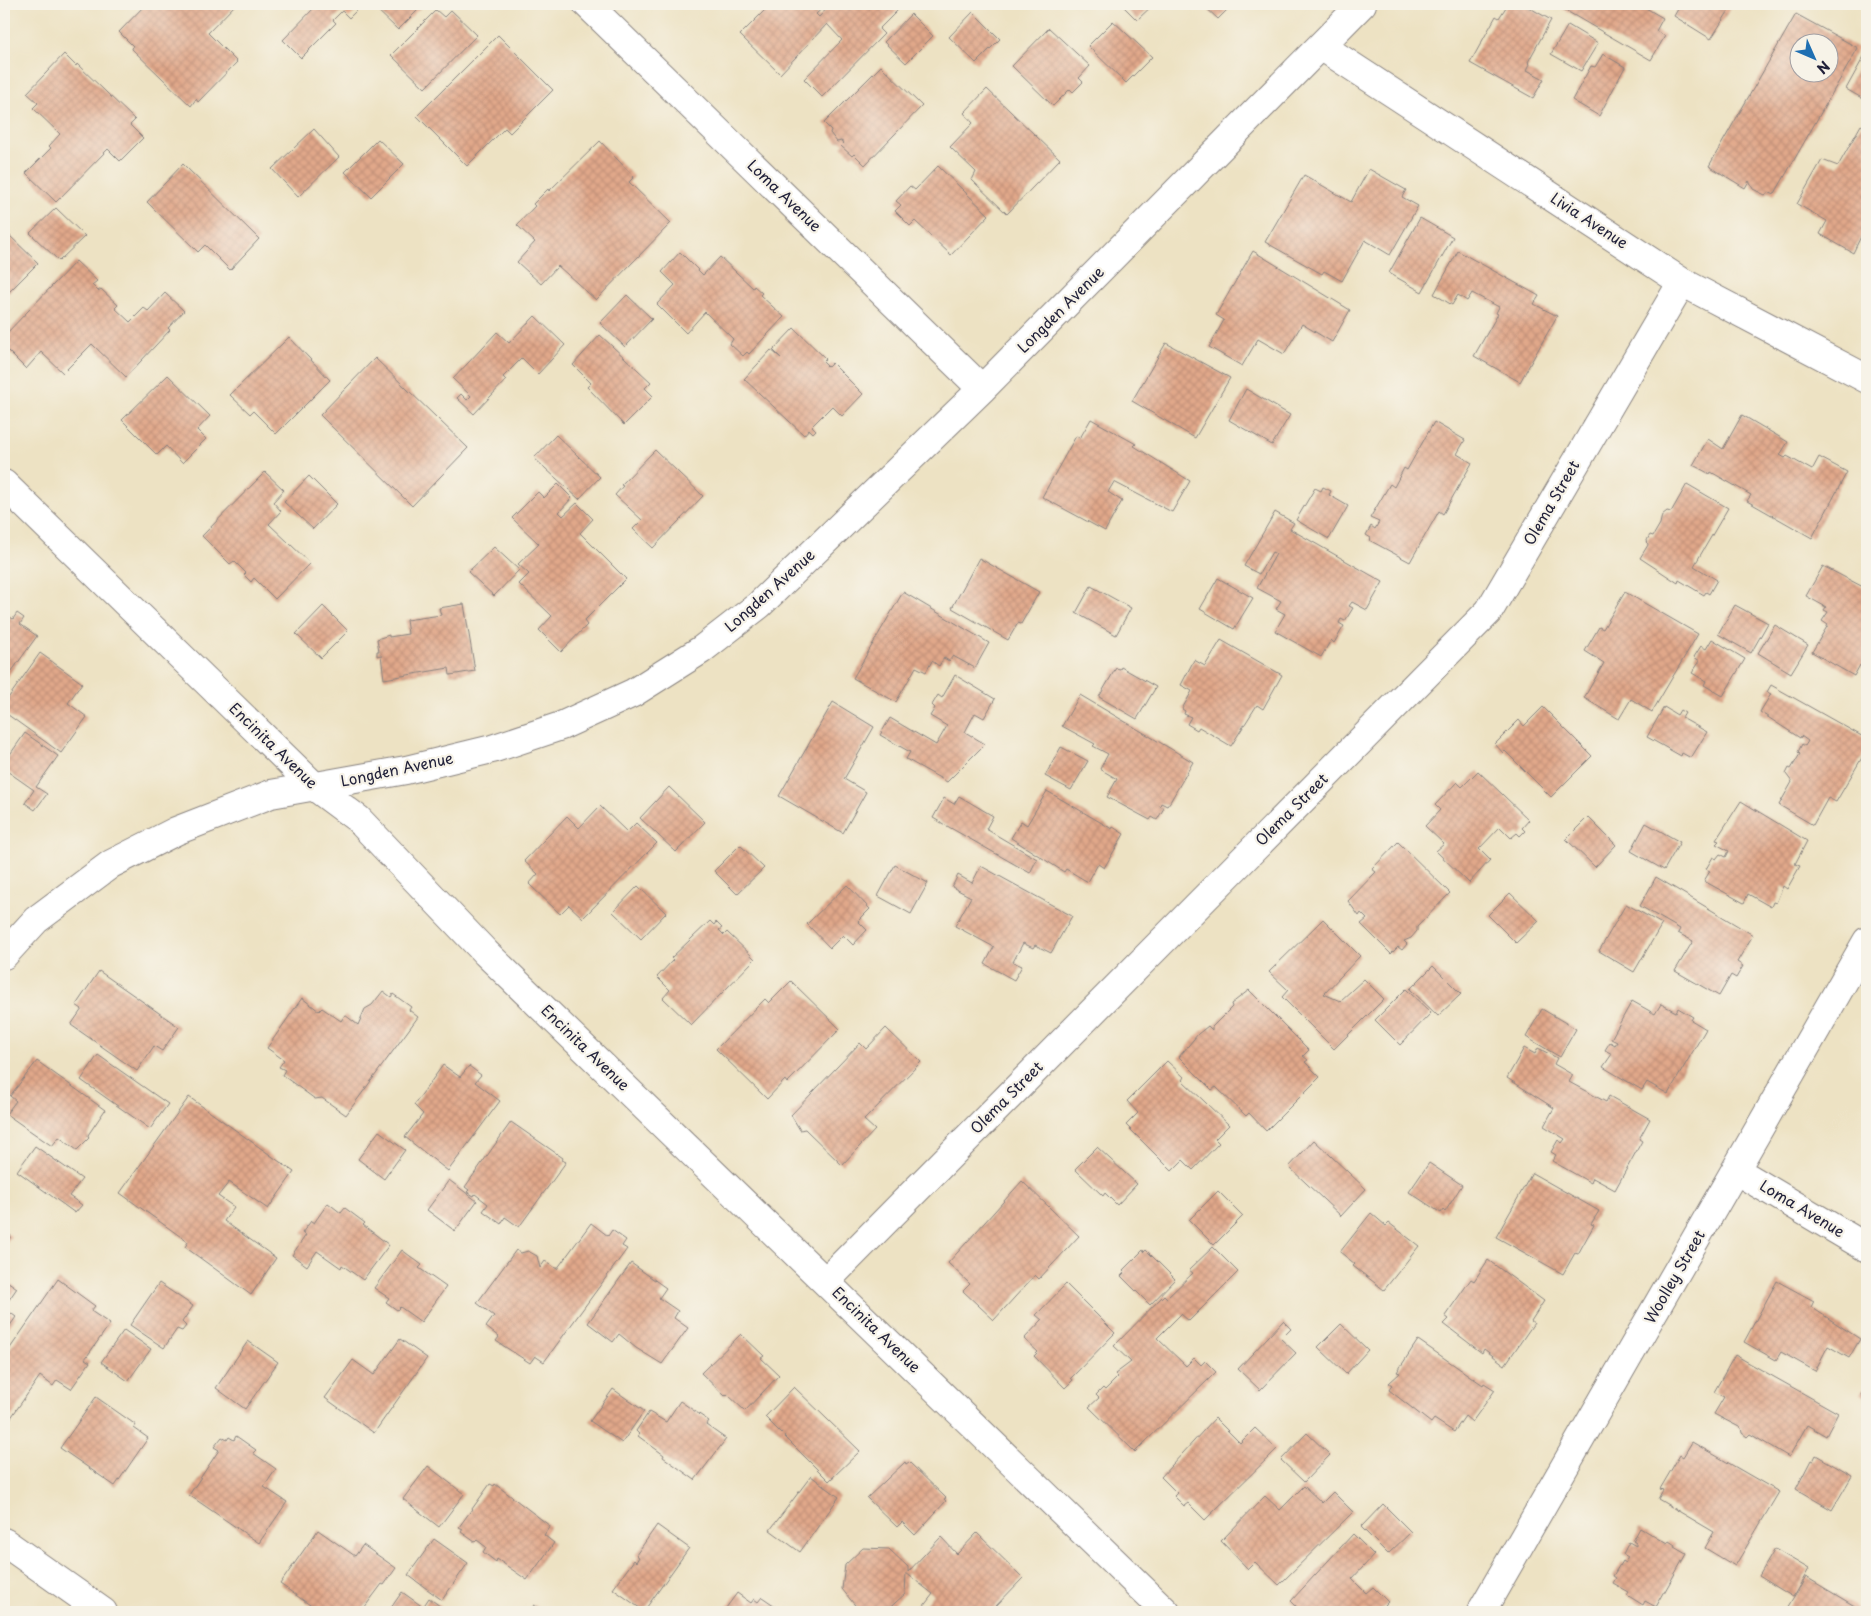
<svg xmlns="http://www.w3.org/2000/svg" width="1871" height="1616" font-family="'Playpen Sans',sans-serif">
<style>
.building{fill:url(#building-cross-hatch);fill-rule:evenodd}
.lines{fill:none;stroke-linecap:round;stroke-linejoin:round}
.minor-casing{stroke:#88827f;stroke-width:30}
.minor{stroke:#fff;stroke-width:28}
.labels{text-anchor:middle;stroke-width:4.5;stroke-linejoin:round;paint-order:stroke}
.street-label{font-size:15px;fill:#22223b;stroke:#f7f3e8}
</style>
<defs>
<pattern id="building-cross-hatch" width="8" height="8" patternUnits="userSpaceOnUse" patternTransform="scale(1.25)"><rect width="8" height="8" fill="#e1a88a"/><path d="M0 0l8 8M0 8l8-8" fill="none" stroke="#c19078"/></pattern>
</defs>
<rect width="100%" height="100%" fill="#f7f3e8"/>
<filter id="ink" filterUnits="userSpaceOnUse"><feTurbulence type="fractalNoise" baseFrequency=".02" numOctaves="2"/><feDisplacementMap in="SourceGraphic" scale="10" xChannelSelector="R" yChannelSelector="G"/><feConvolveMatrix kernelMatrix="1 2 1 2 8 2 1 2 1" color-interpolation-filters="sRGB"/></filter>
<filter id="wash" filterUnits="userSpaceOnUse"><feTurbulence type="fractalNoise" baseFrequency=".0096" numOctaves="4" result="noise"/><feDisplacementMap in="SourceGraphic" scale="20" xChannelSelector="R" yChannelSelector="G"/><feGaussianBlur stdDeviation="1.12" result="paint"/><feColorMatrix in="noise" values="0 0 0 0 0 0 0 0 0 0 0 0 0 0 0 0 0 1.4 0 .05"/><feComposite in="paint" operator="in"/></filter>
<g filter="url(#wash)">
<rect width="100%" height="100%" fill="#ede2c3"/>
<g id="blocks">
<path class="building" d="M146,4H236L208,33L237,62L198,102L196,99L191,106L132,49L133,46L119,32Z
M314,4H363L349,18L342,11L333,20L336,23L301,58L283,40L315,7Z
M371,4H424L398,30Z
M771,4H827L816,14L819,17L831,4H904L879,29L884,34L822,97L804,79L842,40L827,24L780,74L740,35Z
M1121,4H1154L1137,20Z
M1202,4H1233L1218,19Z
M1508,4H1523L1551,20L1528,62L1530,64L1527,70L1544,79L1533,98L1470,63L1496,16L1499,18Z
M1566,4H1639L1663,18L1656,31L1665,36L1651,60L1563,9Z
M1681,4H1733L1711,39L1674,16Z
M436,10L444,17L451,10L477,35L425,88L391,55Z
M973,12L1000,39L976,63L949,37Z
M911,14L933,36L906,63L884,42Z
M1796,14L1858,48L1774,195L1769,192L1765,195L1753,189L1749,181L1745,188L1709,166ZM1798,42H1828V72H1798Z
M1113,21L1152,57L1126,83L1088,46Z
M1568,25L1598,43L1581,71L1551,54Z
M1049,28L1090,66L1079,78L1083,82L1073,92L1070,89L1053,106L1012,66Z
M498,35L553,90L510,133L505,128L467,166L417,116Z
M1867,51V101L1846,89Z
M64,54L76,66L77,64L135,120L130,125L143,138L120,161L108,149L56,202L26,173L51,148L49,146L60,134L33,108L38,103L27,93Z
M1603,54L1625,67L1599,116L1572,100L1591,66L1595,67Z
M881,66L922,106L865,165L854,154L852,156L841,146L844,143L841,141L837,142L830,133L831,130L824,123Z
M987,89L1060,159L1007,214L972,180L976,172L950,147L973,123L964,113Z
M1861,125L1867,129V224L1853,253L1820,234L1827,221L1797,204L1822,160L1838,166Z
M314,129L339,157L298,197L272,169Z
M378,139L404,164L371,197L345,172Z
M600,141L634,177L629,182L671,223L596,300L558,266L541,284L517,262L535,242L517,225L535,206L533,204L548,189L549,191Z
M183,164L259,239L230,270L205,245L198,252L147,202Z
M938,166L989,215L951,255L915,221L910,226L895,211L901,205L896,201L910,186L915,190Z
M1369,169L1406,190L1402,197L1418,206L1390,255L1365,240L1342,281L1324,271L1322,274L1265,242L1304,175L1351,202Z
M56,208L85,236L59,261L30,233Z
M1420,218L1453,237L1422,292L1389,273Z
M8,234L38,263L4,297V239Z
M1253,251L1350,310L1332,342L1302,324L1284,354L1258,339L1242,366L1209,347L1224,320L1216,315Z
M1458,251L1539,296L1534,304L1557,316L1520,382L1474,356L1498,314L1496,313L1499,307L1472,293L1467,301L1458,295L1452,305L1434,294Z
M680,252L703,275L720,257L753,288L754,286L762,293L760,295L784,317L749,354L747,352L743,356L730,344L733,339L705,312L686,333L657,304L675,285L662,272Z
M76,261L97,281L92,285L98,291L101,289L118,305L115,308L130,322L144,308L148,311L165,293L184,311L168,328L170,330L126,377L92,344L63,373L41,352L26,369L4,347V336Z
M627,295L652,319L625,347L600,323Z
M535,316L565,345L538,374L522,358L503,377L506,380L474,414L457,398L461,394L467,400L471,396L453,379L497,332L509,343Z
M794,328L826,359L823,362L828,367L832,363L863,394L842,416L832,406L812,426L816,430L813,433L809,429L804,435L744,379L771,350L781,358L773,350Z
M600,335L651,382L645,388L653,396L624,425L587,387L591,383L573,365Z
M289,337L330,380L276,434L253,411L250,414L230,395Z
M1166,343L1230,378L1195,438L1132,401Z
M375,358L468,448L412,506L320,415Z
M168,375L210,416L197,430L206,439L182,463L166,446L157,455L122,420Z
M1246,389L1290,415L1272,445L1229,420Z
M1742,415L1788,442L1780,455L1785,458L1787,456L1812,470L1819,457L1847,472L1812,538L1747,501L1751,495L1711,472L1710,474L1693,465L1708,439L1723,449Z
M1091,419L1136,444L1134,446L1190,481L1172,512L1114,482L1108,492L1122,501L1105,531L1042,497L1076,436L1080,438Z
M1434,422L1465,440L1457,454L1472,463L1443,514L1439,511L1410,562L1369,540L1371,538L1366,535L1371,526L1375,529L1379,522L1370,518L1390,484L1394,487L1404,468L1407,470Z
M556,435L600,477L579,499L534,458Z
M655,450L703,496L653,548L633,529L642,520L615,495L623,486L621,485Z
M265,472L284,490L273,502L281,511L269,524L310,563L275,599L254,578L251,582L244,575L246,573L234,561L230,564L202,536Z
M309,476L337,504L313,529L284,502Z
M558,484L572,498L559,512L563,516L577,503L593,519L580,533L626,579L584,621L587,625L561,652L539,630L552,616L519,584L529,574L518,564L539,544L512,518L538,492L544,498Z
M1687,484L1728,508L1694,566L1717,580L1709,594L1706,592L1704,595L1679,580L1678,583L1640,558L1648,545L1647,540L1650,535L1653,536L1660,524L1662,515L1667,511L1671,512Z
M1323,487L1331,491L1329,495L1348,506L1329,539L1296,520L1315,488L1321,491Z
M1275,512L1294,523L1290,529L1383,582L1367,610L1352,602L1349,606L1353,608L1345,621L1341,619L1339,623L1344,626L1334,643L1331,640L1321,657L1275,631L1285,614L1276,609L1281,601L1257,588L1276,554L1272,552L1259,574L1244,566Z
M494,547L519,570L494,596L468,572Z
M979,558L1039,592L1021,624L1018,623L1008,640L952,608Z
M1823,566L1867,589V670L1860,665L1854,676L1812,652L1828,625L1822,621L1828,612L1824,610L1826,607L1806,596Z
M1218,578L1253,598L1234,629L1200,609Z
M1091,586L1131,608L1116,635L1076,613Z
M903,592L989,643L975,668L953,656L949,661L944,658L939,666L932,661L926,672L916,667L896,702L853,678Z
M1625,592L1698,634L1652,712L1631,699L1619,719L1584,698L1604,663L1585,651L1599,627L1603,629Z
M464,604L475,671L450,675L449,668L384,679L381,655L377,656V651H379L377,639L389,635V637L408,634L406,620L441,615L439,608Z
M1735,605L1768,623L1751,653L1718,634Z
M323,606L348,631L321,658L296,634Z
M4,613L13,619L17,613L24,618L20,624L37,636L4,682Z
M1775,625L1808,645L1791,673L1758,653Z
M1712,639L1745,659L1723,696L1704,685L1706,681L1692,673L1700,661L1694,657L1701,646L1706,649Z
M1221,640L1282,675L1263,709L1257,705L1231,746L1199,727L1197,730L1187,724L1191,717L1184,714L1185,711L1182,709L1192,691L1181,685L1194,660L1205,666Z
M40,653L82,683L68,703L87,717L61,753L4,712V704Z
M1121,667L1156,687L1137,719L1099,697L1116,668L1120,669Z
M955,675L995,699L984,718L975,713L965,732L985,744L947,782L906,759L910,752L880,735L890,718L936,745L947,726L930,716L935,708L932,705L938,695L942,698Z
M1771,685L1867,739V749L1836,802L1828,798L1813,825L1779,805L1792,782L1786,774L1789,768L1791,769L1800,754L1798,752L1802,744L1805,746L1808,741L1801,736L1800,738L1760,712L1771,694L1767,692Z
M1080,695L1193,762L1170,802L1167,806L1161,803L1160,806L1164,808L1157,820L1152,817L1150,820L1107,797L1117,779L1100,769L1108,754L1093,746L1095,744L1062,726Z
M833,702L874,727L844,779L866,792L843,833L779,796Z
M1543,707L1592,756L1551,797L1505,751L1503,753L1495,744L1519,720L1524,726Z
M1664,707L1677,715L1680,710L1685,713L1682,718L1707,732L1691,758L1682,753L1681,756L1647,737Z
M25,733L58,756L36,787L47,794L35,810L25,803L34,790L4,769V763Z
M1061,747L1088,761L1071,790L1045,776Z
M1478,771L1529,820L1522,828L1525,831L1520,836L1517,833L1511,838L1500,827L1479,849L1490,860L1469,883L1436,851L1444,844L1425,826L1440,810L1435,805L1457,782L1462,787Z
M669,787L705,822L676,852L640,818Z
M1047,791L1112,829L1113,827L1124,834L1104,868L1098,864L1088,882L1066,869L1064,872L1011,838L1021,821L1027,825Z
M959,796L993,816L986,829L1037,859L1030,873L933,818L944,798L954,804Z
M1741,801L1807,841L1795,864L1800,866L1787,889L1783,886L1776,903L1773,902L1771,907L1748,894L1744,903L1704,881L1710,871L1706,869L1713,857L1716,859L1720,854L1726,857L1729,851L1716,844L1719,841L1716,840Z
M600,806L627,832L636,823L657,843L583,918L569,905L560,914L529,884L538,874L524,861L567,816L579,828Z
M1588,817L1616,845L1595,867L1566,839Z
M1646,823L1680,842L1664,870L1631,851Z
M1398,842L1450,893L1417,927V931L1411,938L1404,941L1407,944L1402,950L1398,947L1391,954L1361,924L1367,919L1361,913L1359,916L1348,901L1376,872L1372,869Z
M740,845L764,868L737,894L714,871Z
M895,865L928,883L911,914L878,896Z
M981,866L1072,916L1051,953L1035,945L1033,948L1023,943L1013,962L1022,966L1014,980L985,964L994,947L955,926L971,897L952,887L958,875L972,883Z
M1656,877L1753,935L1737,962L1743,966L1736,978L1731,975L1719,996L1675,971L1693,941L1678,933L1680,929L1640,906Z
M847,885L870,909L858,921L867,930L853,945L843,935L830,948L807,924Z
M638,886L666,913L641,939L613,912Z
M1510,893L1539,921L1516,943L1488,915Z
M1626,904L1662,924L1634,972L1599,951Z
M1323,919L1360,956L1324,994L1340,1001L1364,979L1384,999L1334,1049L1282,997L1288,990L1269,972Z
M710,921L714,925L716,922L722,928L719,930L724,935L727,932L755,959L691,1025L663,998L670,990L657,977L673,960L671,958Z
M1433,966L1461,994L1438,1016L1410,989Z
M99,971L179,1027L162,1051L154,1046L137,1071L71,1025L82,1009L76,1005Z
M791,981L840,1029L787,1083L785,1080L767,1099L716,1049L765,999L769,1003Z
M1406,989L1431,1013L1400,1045L1375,1020Z
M1249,990L1309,1050L1303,1056L1308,1060L1305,1062L1320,1077L1266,1131L1249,1113L1246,1116L1216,1087L1212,1090L1179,1057L1198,1034L1208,1026L1212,1030V1027L1232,1007L1231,1004Z
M383,991L391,997L393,994L411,1007L409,1010L418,1017L346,1115L322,1098L315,1099L282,1075L285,1070L279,1067L284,1060L267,1048L302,998L319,1011L322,1008L341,1021L345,1015L358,1025L365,1009L372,1005Z
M1632,1001L1655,1014L1661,1004L1676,1012L1678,1008L1693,1017L1691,1020L1706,1029L1668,1094L1647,1082L1642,1090L1603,1067L1612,1054L1605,1050L1610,1042L1615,1045L1617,1042L1611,1039Z
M1542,1009L1576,1029L1560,1057L1526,1037Z
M886,1028L921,1062L864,1120L875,1130L842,1165L805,1129L800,1130L791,1115L860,1043L866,1049Z
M1524,1048L1535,1054L1538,1048L1557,1058L1554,1064L1573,1075L1569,1082L1606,1102L1609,1096L1650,1119L1639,1139L1642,1141L1615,1190L1593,1178L1591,1183L1552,1161L1556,1155L1551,1152L1558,1140L1562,1143L1565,1139L1544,1126L1554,1108L1507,1078Z
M98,1055L168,1104L150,1129L81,1080Z
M37,1061L105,1110L88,1135L89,1138L77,1150L59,1137L52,1146L6,1114L16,1101L10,1096Z
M1167,1061L1184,1077L1182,1080L1229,1125L1215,1139L1219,1143L1193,1170L1183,1160L1172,1171L1126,1125L1138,1113L1127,1101Z
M443,1065L460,1077L469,1066L481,1075L475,1082L500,1101L448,1171L405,1137L423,1114L414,1105Z
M189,1097L294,1172L268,1209L229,1182L218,1196L234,1207L224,1221L276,1258L251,1295L185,1247L188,1242L120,1193Z
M511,1122L563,1158L562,1160L566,1162L519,1227L505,1217L501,1224L483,1211L488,1204L475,1194L474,1196L467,1192L469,1190L465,1187Z
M379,1131L405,1150L384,1179L358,1159Z
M1314,1140L1366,1189L1341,1216L1289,1167Z
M35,1146L82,1179L69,1196L82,1205L75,1213L17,1171Z
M1097,1147L1137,1184L1117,1205L1105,1193L1103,1196L1075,1169Z
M1429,1163L1462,1185L1445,1212L1443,1210L1441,1213L1409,1192Z
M1532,1173L1599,1211L1591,1224L1594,1225L1578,1254L1575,1253L1563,1274L1496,1237Z
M449,1180L477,1201L455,1231L427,1210Z
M1022,1181L1079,1236L1039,1279L1035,1275L994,1320L963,1291L970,1284L948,1263Z
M1218,1191L1243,1216L1214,1245L1189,1220Z
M328,1203L341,1213L345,1208L365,1223L363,1225L389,1245L363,1280L342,1265L341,1268L317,1251L307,1266L292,1255L306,1235L302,1233L311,1221L314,1223Z
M1371,1213L1386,1226L1389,1223L1419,1246L1384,1290L1353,1266L1355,1264L1340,1252Z
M591,1223L608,1236L612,1230L626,1240L622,1246L627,1249L544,1362L535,1356L530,1363L496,1341L499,1337L486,1327L494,1316L477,1303L516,1250L521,1253L528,1251L537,1256L540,1268L545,1261L557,1269Z
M4,1232L11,1236L4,1246Z
M1213,1247L1238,1272L1189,1321L1181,1314L1157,1338L1186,1366L1194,1358L1201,1365L1205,1361L1216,1372L1135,1452L1089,1407L1099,1398L1096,1395L1103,1388L1105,1390L1118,1377L1115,1374L1131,1362L1114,1346L1164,1295L1167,1298L1193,1273L1189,1270Z
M402,1250L422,1265L419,1268L446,1287L421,1322L400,1307L397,1310L386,1302L389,1298L374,1288Z
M1143,1250L1144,1252L1146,1250L1175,1279L1150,1305L1121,1276L1125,1272L1123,1270Z
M1488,1260L1544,1301L1531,1321L1534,1323L1505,1365L1484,1349L1482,1353L1444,1324L1449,1319L1445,1316L1471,1279L1474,1281Z
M631,1263L666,1288L659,1298L678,1311L674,1318L688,1328L662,1364L636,1348L619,1334L613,1342L588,1323Z
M4,1279L17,1288L4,1307Z
M58,1279L95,1306L91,1311L110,1324L85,1359L90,1362L71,1389L57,1380L53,1386L40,1376L10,1419L4,1415V1357Z
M1777,1281L1814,1301L1811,1307L1860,1339L1849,1358L1828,1346L1815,1371L1781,1352L1776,1360L1744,1342Z
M159,1283L193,1306L182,1322L186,1326L182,1331L177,1329L164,1348L130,1325Z
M1066,1284L1115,1333L1071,1378L1073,1380L1065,1388L1034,1356L1038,1352L1024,1339L1042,1320L1036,1315Z
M4,1308L16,1317L4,1334Z
M1283,1321L1291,1329L1281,1339L1296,1353L1260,1390L1238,1369Z
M1341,1324L1368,1350L1346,1374L1318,1347Z
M124,1330L151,1349L128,1381L101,1362Z
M741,1334L764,1356L761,1358L779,1375L745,1411L727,1394L725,1396L701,1373Z
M400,1339L427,1358L374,1433L325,1398L353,1360L374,1375Z
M1418,1340L1483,1385L1484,1383L1495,1390L1472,1422L1465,1416L1454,1432L1434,1419L1431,1423L1389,1390L1392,1385L1389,1383L1400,1373L1397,1372Z
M248,1341L278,1362L245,1409L216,1388Z
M1735,1355L1838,1413L1826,1436L1807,1425L1789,1457L1750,1434L1747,1437L1742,1433L1741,1428L1714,1414L1724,1397L1714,1392Z
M1867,1384V1398L1861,1395Z
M794,1387L860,1451L829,1481L765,1417Z
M613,1389L644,1411L622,1443L590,1421Z
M96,1397L136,1425L134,1428L148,1438L115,1486L60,1448Z
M680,1401L709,1421L706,1425L726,1439L695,1480L663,1457L664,1455L638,1436L639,1434L636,1431L649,1412L666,1422Z
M1215,1418L1240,1443L1255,1428L1277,1449L1205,1520L1188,1503L1184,1506L1174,1496L1177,1493L1161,1477Z
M1307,1433L1330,1455L1304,1482L1281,1460Z
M236,1436L256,1450L253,1453L276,1469L264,1487L287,1502L259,1543L189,1495L219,1450L214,1447L222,1437L227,1440L229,1437L234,1440Z
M1692,1442L1779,1492L1735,1566L1705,1548L1714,1532L1658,1499L1663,1490L1660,1489L1680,1455L1683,1457Z
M1816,1455L1852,1476L1832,1510L1796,1489L1811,1460L1813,1461Z
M905,1462L906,1464L909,1462L946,1498L944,1499L946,1501L915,1535L902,1522L897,1527L867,1498Z
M428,1466L464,1494L439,1527L403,1499Z
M811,1476L839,1497L800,1552L770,1530Z
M490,1484L494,1486L495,1484L550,1526L544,1535L554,1543L527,1580L497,1559L496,1562L483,1552L486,1547L477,1540L475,1542L461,1532L463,1529L459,1527Z
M1304,1486L1322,1503L1333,1492L1353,1512L1279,1585L1255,1562L1248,1569L1221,1541L1265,1496L1280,1510Z
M1383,1504L1411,1532L1388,1554L1361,1527Z
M657,1525L689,1548L644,1611L613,1589L634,1560L636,1562L639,1557L636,1555Z
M1640,1528L1667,1544L1669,1541L1675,1545L1674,1547L1686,1554L1656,1607L1645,1601L1643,1605L1627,1595L1629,1592L1613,1583L1616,1578L1613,1576L1622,1561L1625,1563L1628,1557L1623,1554L1629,1542L1636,1546V1543L1633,1541Z
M318,1530L355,1556L363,1545L396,1568L384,1585L382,1584L361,1612H320L280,1584Z
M977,1533L1023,1578L994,1608L1000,1612H919L933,1594L906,1573L905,1594L885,1612L858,1609L842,1589L845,1565L863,1548L889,1549L908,1567V1572L941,1537L957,1554Z
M1353,1534L1374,1555L1352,1579L1366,1593L1373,1587L1388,1602L1378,1612H1302L1291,1601Z
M434,1539L468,1563L442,1600L408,1575Z
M1775,1549L1809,1569L1793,1597L1759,1576Z
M1806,1577L1863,1611L1862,1612L1786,1611Z
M402,1592L423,1607L429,1598L448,1612H388Z
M737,1593L751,1603L754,1599L758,1602L762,1597L784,1612H723Z
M534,1605L541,1609L539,1612H529Z"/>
</g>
</g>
<g filter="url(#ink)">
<use href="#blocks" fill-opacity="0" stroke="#88827f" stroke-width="1"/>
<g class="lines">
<g class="minor-casing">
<path id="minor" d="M587,4L982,389
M1321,46L1682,282L1867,379
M4,484L315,787L358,819L486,953L1166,1612
M4,955L36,920L111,864L176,831L271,794L406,770L492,749L561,726L633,693L701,650L759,605L982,389L1362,4
M1737,1171L1867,1248
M826,1281L1489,611L1682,282
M4,1542L103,1612
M1481,1612L1867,941"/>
</g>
<use href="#minor" class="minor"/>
</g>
</g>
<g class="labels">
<g class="street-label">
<text transform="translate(784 196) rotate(44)" y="5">Loma Avenue</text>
<text transform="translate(1589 221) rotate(33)" y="5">Livia Avenue</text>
<text transform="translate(1061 310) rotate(-45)" y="5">Longden Avenue</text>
<text transform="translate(1552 503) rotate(-60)" y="5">Olema Street</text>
<text transform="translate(770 591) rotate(-42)" y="5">Longden Avenue</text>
<text transform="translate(273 746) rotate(44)" y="5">Encinita Avenue</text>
<text transform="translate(397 770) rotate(-12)" y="5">Longden Avenue</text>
<text transform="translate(1292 810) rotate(-45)" y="5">Olema Street</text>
<text transform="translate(585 1048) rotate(44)" y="5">Encinita Avenue</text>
<text transform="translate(1007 1098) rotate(-45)" y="5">Olema Street</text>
<text transform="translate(1802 1209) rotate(31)" y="5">Loma Avenue</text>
<text transform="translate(1675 1277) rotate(-60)" y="5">Woolley Street</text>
<text transform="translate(876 1330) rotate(44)" y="5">Encinita Avenue</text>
</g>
</g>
<rect width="1871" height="1616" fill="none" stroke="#f7f3e8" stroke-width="20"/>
<g transform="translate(1814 58) rotate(135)"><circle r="24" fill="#f7f3e8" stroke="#a29fa3"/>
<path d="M0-4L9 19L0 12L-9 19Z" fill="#1f6fb2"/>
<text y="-8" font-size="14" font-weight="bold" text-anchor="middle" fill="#22223b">N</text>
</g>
</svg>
